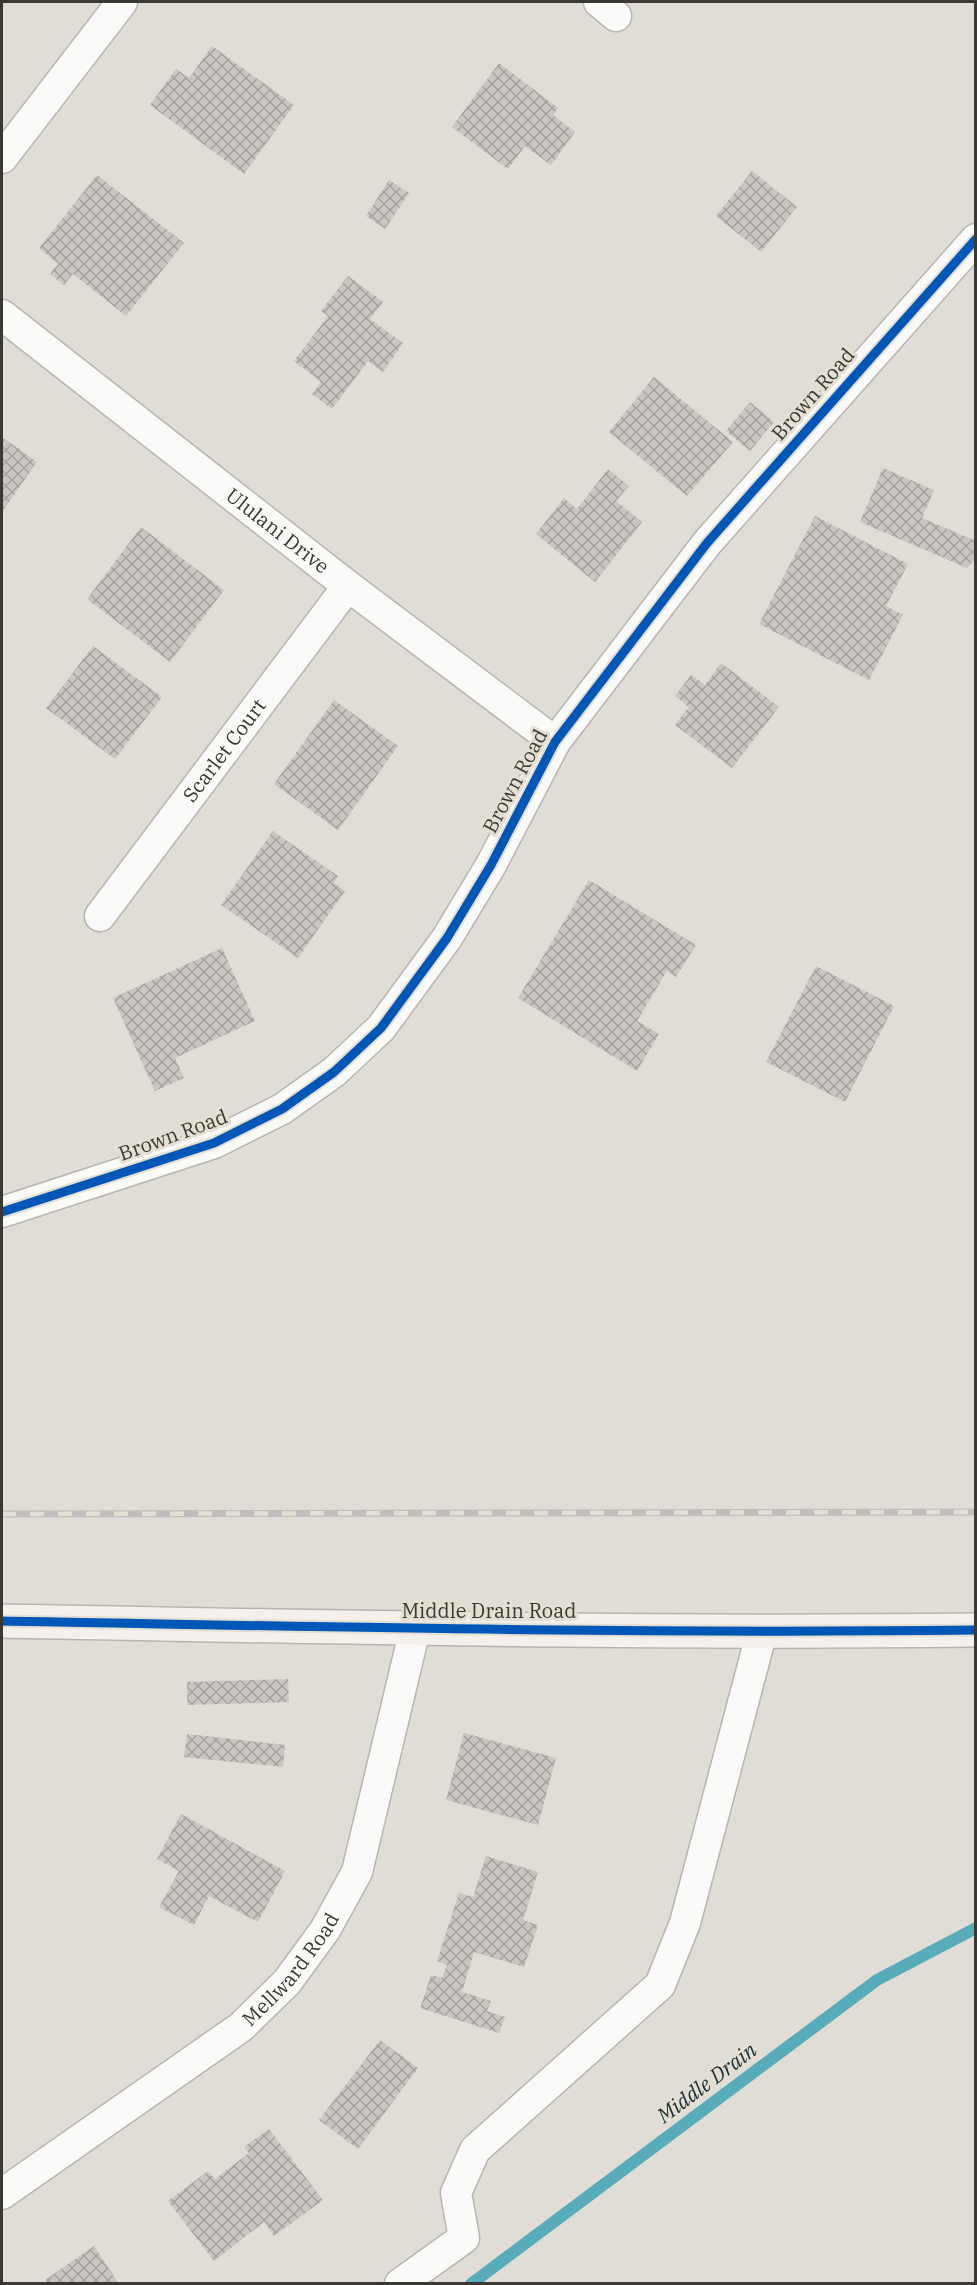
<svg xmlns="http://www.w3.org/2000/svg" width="977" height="2285" font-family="'IBM Plex Serif',serif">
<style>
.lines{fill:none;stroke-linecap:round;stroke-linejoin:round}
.stream{stroke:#58acba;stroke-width:12}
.building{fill:url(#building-cross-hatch)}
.street-casing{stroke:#b7b5b0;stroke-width:33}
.secondary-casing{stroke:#b7b5b0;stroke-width:36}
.street{stroke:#fafaf9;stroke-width:30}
.secondary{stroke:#f4f1ec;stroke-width:33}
.rail-casing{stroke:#bfbebc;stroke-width:7}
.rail{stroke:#e4dfd2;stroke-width:4.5;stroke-dasharray:14;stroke-linecap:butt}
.cycleway-casing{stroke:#e4dfd2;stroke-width:13}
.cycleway{stroke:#0057b8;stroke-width:9}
.labels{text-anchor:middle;stroke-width:6;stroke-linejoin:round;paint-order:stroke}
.street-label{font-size:20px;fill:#393833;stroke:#e4dfd2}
.water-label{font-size:21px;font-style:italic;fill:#193137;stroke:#e4dfd2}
</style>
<defs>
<pattern id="building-cross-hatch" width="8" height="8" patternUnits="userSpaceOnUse" patternTransform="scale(1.5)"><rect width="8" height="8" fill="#c9c6c1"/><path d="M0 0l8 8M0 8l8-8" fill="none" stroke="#a4a29d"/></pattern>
</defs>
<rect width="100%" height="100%" fill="#e0ddd6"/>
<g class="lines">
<path class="stream" d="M471,2284L877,1980L976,1928"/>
</g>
<path class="building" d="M212,46L294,105L244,174L150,105L176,69L189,78Z
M499,63L558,108L553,115L575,132L551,165L525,146L508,169L452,127Z
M752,171L797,207L761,252L716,216Z
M97,175L184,243L126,316L73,274L64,285L50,274L58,264L39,248Z
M389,180L409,193L385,229L366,216Z
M348,276L383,302L370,319L403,343L383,372L368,361L332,409L312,394L321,382L294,361L328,316L321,311Z
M654,377L733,442L687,496L609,432Z
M750,402L774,422L750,451L726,431Z
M2,437L37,462L2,512Z
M883,468L934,490L922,518L976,541V558L967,568L860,522Z
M608,469L629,486L616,501L642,522L595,582L536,534L564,498L577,509Z
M815,516L908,564L886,606L903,615L869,680L759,624Z
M141,527L224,590L170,662L87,599Z
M93,646L162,697L115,759L46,708Z
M721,663L779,707L732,768L675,725L689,707L675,696L691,675L705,685Z
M334,700L398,746L338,830L274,784Z
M273,831L338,876L334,883L345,891L298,958L221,905Z
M589,880L696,945L676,977L667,971L637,1021L659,1034L637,1071L518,998Z
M222,948L255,1021L175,1058L184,1078L155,1091L113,998Z
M816,966L894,1006L845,1102L766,1062Z
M288,1679L289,1702L187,1705V1682Z
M464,1733L556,1758L538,1825L446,1800Z
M187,1734L285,1745L283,1767L184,1757Z
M181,1814L285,1871L258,1922L209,1896L194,1925L159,1907L179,1871L157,1859Z
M486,1856L538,1872L523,1920L538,1925L524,1967L474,1952L462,1992L491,2001L487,2011L505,2017L499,2033L420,2008L431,1975L442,1978L447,1965L437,1961L459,1893L473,1897Z
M380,2040L418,2068L358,2149L319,2120Z
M269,2129L323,2200L274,2236L264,2222L214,2261L168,2201L208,2171L215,2179L249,2153L244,2147Z
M94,2246L119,2284H48L45,2280Z"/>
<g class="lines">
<g class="street-casing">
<g id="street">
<path d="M599,2L616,16"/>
<path d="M2,158L122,2"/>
<path id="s1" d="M2,315L348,586L555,742"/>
<path id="s2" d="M100,916L348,586"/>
<path d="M2,1212L214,1143L282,1109L334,1072L381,1028L447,938L491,865L555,742L707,543L976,239"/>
<path id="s3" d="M2,2194L241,2027L287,1982L325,1930L357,1872L415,1629"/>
<path d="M400,2284L464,2238L456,2193L475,2150L660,1985L685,1923L762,1631"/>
</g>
</g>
<g class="secondary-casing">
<path id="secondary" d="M2,1621C326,1627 651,1634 976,1630"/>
</g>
<use href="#street" class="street"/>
<use href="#secondary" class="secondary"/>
<g class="rail-casing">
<path id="rail" d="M2,1514L976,1512"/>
</g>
<use href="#rail" class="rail"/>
<g class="cycleway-casing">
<path id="cycleway" d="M2,1212L214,1143L282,1109L334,1072L381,1028L447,938L491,865L555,742L707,543L976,239
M2,1621C326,1627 651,1634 976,1630"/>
</g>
<use href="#cycleway" class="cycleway"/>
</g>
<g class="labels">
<g class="street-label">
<text transform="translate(813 394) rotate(-49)" y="7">Brown Road</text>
<text dy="7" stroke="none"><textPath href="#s1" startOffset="350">Ululani Drive</textPath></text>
<text dy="7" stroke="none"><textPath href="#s2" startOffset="207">Scarlet Court</textPath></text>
<text transform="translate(515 781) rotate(-62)" y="7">Brown Road</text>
<text transform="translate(173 1135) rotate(-20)" y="7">Brown Road</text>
<text x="489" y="1618">Middle Drain Road</text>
<text dy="7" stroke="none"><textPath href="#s3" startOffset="368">Mellward Road</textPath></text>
</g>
<g class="water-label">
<text transform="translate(707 2083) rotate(-37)" y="7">Middle Drain</text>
</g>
</g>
<rect width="977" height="2285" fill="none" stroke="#393833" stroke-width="6"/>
</svg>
